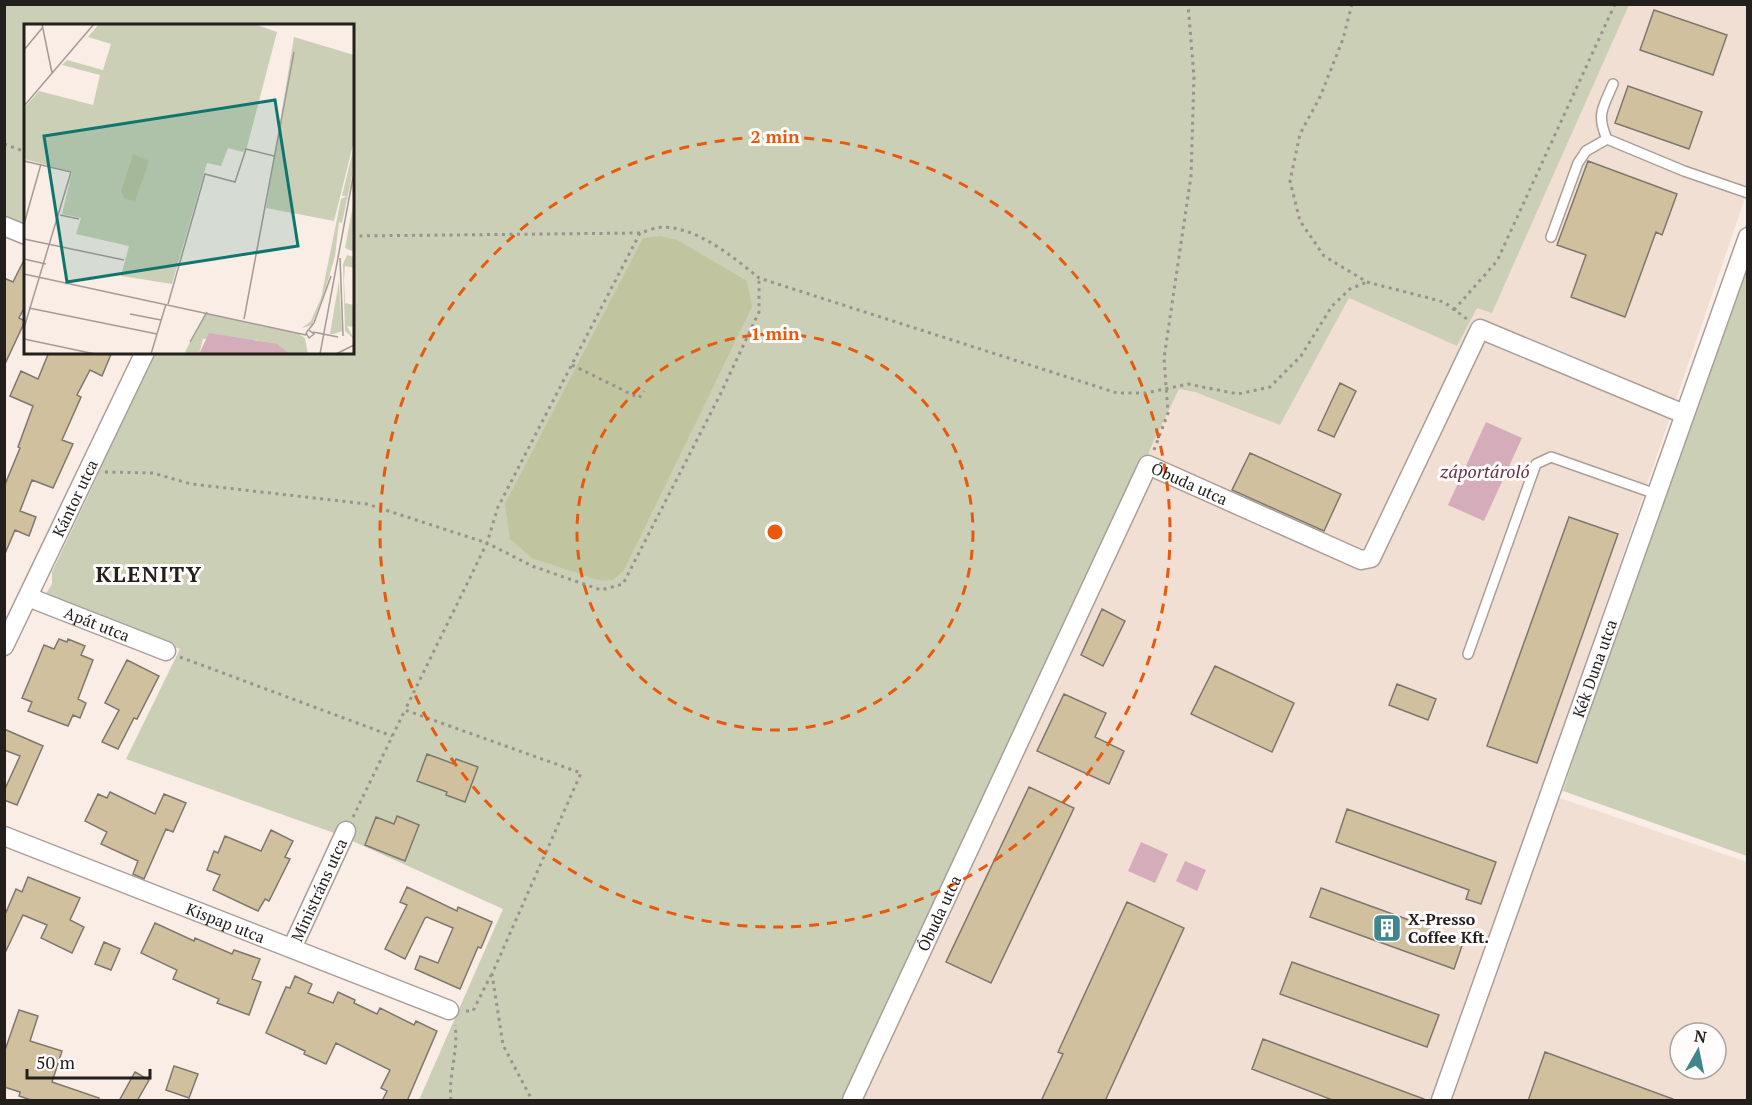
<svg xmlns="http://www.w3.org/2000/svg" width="1752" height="1105" font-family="'PT Serif',serif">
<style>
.built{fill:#f2dfd3;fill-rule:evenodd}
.green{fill:#cbcfb6}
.forest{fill:#c0c5a0}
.water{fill:#d5adba}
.building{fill:#d1c09e;stroke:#7d786e;stroke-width:1.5}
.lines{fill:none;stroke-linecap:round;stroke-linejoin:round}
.lane-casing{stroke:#aa9f98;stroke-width:12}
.street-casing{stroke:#aa9f98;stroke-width:21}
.path{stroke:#9b928d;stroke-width:3;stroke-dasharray:3 4.5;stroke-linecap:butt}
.lane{stroke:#fff;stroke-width:9}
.street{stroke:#fff;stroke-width:18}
.ring{fill:none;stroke:#e8590c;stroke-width:3;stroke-dasharray:10 8}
.labels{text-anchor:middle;stroke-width:6;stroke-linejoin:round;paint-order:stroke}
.street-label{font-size:16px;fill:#231f1d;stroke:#fffcfb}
.poi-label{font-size:16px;font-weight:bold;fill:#231f1d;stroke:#fffcfb;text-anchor:start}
.water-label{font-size:18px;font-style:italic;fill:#663147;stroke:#fffcfb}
.district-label{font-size:22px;font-weight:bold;letter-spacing:1.5px;fill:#231f1d;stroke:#fffcfb}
.inset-road{fill:none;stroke:#a39b96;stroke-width:1.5}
.view{fill:#0f766e;fill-opacity:0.15;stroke:#0f766e;stroke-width:3}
.inset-edge{fill:none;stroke:#231f1d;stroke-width:3}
.centre{fill:#e8590c;stroke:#fffcfb;stroke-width:3}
.ring-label{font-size:18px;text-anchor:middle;font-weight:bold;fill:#e8590c;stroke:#fffcfb;stroke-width:6;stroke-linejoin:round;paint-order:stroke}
</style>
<rect width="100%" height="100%" fill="#f9ede6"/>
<path class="built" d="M1629,5H1747V192L1542,792L1747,862V1100H861L1175,383L1280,425L1349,298L1477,307L1492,313ZM1680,1033H1716V1069H1680Z"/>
<path class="green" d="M4,5H1629L1492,313L1477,308L1457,346L1349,298L1280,425L1195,392L1179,389L1150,449L1144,468L845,1100H419L503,909L337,834L126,759L180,649L44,597L52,584V572L98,475L91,474L151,353L352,352V26H26L25,226L5,217Z
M1747,221V856L1563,791Z"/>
<path class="forest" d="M660,236L677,240L747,281L752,307L624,570L613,580L601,581L532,558L510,539L505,504L643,238Z"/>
<path class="water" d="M1486,422L1522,438L1484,521L1448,505Z
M1141,842L1168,854L1155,883L1128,871Z
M1185,861L1206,870L1197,891L1176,881Z"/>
<path class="building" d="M1654,10L1727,35L1713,75L1640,50Z
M1628,86L1702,112L1689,149L1615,123Z
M1588,161L1677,194L1662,235L1656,232L1625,317L1571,297L1586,255L1557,245Z
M26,256V304L19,318L25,321L4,366V278L13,282Z
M49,352H112L102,376L90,370L77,395L81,397L62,440L73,444L53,488L32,480L20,511L36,517L29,536L15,530L4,556V487L20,448L18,447L33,406L10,396L21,371L38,379Z
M1340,383L1356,391L1334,437L1318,430Z
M1250,453L1341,494L1324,531L1232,490Z
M1569,517L1618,534L1537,763L1487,746Z
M1102,609L1125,621L1103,666L1081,655Z
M59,639L67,642L68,639L85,646L81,655L93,660L78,699L86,703L80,718L73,715L68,726L28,711L32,702L22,698L44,645L54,649Z
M127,660L159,676L137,719L134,718L118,749L102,742L119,710L105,703Z
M1215,666L1294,703L1272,752L1191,714Z
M1397,684L1436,699L1428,720L1389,705Z
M1064,694L1106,713L1095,737L1124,751L1109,784L1037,751Z
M4,729L43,746L17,805L4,800V791L20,756L4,750Z
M427,754L454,764L456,759L478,767L465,802L446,795L447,792L417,781Z
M1029,787L1074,808L991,983L946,962Z
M110,792L155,814L164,794L186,803L173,832L166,829L144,879L133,874L138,861L101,844L107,832L85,821L98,794L107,798Z
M1347,809L1496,862L1481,904L1466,899L1469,890L1336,842Z
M397,816L419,825L405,861L365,845L376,817L394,824Z
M271,830L293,841L285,857L290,859L269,901L265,899L258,911L213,890L220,875L207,870L214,851L218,853L225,836L261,851Z
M28,877L80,898L70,920L84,927L72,953L41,938L47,925L23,915L4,955V917L16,889L22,892Z
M407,887L457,911L458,907L492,922L481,948L478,947L460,989L415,969L420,956L438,963L453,928L427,917L425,918L405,959L385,949L407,905L400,902Z
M1321,888L1464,940L1454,969L1310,917Z
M1127,902L1184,928L1105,1101H1041L1063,1054L1058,1052Z
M155,923L194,941L195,938L232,954L234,950L260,959L252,979L261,982L249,1015L217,1003L219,999L173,979L177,970L141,953Z
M104,942L120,949L111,970L95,964Z
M1292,962L1439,1015L1427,1047L1280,994Z
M295,976L312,984L308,993L333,1003L338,992L355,1000L354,1003L377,1014L380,1008L414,1025L416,1021L437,1031L407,1101H382L387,1091L381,1088L390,1070L336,1043L326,1064L304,1054L305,1051L266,1033L286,987L290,988Z
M19,1010L38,1016L30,1041L62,1051L52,1082L99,1098V1101H34L19,1096L20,1092L4,1087V1053Z
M1263,1039L1424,1099V1101H1335L1252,1069Z
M1545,1052L1673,1099V1101H1528Z
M174,1066L198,1074L189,1098L166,1090Z
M135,1072L149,1080L137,1101H119Z"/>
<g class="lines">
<g class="lane-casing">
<path id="lane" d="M1613,84C1603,108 1596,114 1607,139L1684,171L1748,193
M1551,237L1578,163L1586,151L1607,139
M1468,654L1536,464L1551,457L1656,494"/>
</g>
<g class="street-casing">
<g id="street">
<path d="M4,226L26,235"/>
<path id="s1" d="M28,597L166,651"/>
<path id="s2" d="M4,646L145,352"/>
<path id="s3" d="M4,836L449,1010"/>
<path id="s4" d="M292,948L346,831"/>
<path id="s5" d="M852,1100L1148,465L1361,560L1371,558L1480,329L1684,414"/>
<path id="s6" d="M1441,1100L1748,237"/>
</g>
</g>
<path class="path" d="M1352,4L1343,39L1320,97L1300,134L1290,181L1300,221L1324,256L1367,282L1444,302L1467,319
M4,144L26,152
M640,233L498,507L487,543L532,566L601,590L623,584L720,395L759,312V278
M352,236L640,233C647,231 656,227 663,227C699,228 733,257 759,278L1117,393H1146L1188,384L1238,394L1270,387L1301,356L1332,306L1350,289L1367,282
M1454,310L1497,261L1615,4
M572,365L639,398L644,391
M1154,450L1168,413L1164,358L1191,176L1194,77L1188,4
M105,472L153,473L191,484L367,504L487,543L405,710
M180,657L392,736
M353,817L405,710L581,773L492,974L503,1045L532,1100
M466,1011H473L491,975
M451,1100C448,1075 459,1050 455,1025"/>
<use href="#lane" class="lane"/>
<use href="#street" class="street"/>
</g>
<g class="ring">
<circle cx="775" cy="532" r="198"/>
<circle cx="775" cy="532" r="395"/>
</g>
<defs>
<g id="building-square" transform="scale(1.5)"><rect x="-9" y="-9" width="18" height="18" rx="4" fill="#3f878c" stroke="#fffcfb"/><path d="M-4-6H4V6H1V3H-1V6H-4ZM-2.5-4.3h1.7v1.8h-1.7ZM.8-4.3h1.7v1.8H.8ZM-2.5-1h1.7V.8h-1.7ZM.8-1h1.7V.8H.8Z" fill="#fff"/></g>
</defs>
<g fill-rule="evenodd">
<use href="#building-square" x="1387" y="928"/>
</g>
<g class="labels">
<g class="street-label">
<text dy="6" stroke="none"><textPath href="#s5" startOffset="746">Óbuda utca</textPath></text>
<text dy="6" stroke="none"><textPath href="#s2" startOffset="164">Kántor utca</textPath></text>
<text dy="6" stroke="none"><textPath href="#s1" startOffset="74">Apát utca</textPath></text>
<text dy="6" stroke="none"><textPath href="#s6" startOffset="458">Kék Duna utca</textPath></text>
<text dy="6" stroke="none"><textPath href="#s4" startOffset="64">Ministráns utca</textPath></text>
<text dy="6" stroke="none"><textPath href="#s5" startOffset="206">Óbuda utca</textPath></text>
<text dy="6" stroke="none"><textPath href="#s3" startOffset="238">Kispap utca</textPath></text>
</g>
<g class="poi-label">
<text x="1408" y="925">X-Presso<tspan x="1408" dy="18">Coffee Kft.</tspan></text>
</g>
<g class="water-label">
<text x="1485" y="478">záportároló</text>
</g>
<g class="district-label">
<text x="149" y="582">KLENITY</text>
</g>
</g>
<g transform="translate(24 24)">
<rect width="330" height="330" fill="#f9ede6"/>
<path d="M75,0H230L253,8L223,123L219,128L204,124L197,142L183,139L148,260L97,252L105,222L52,210L57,194L38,190L48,148L0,135V84L15,67L69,81L76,51L38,41L43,36L79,46L87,20L64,13ZM270,13L330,31V117L310,197L242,184ZM330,122V143L318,199L315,198L311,232L301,267L288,301L278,304L287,297L297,274L317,175L323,172H318ZM330,176V228L321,224ZM323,231L330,233V244L321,242L320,256L321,279L330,281V303L323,302L330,315L321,307L319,240ZM315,257L318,307L310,310H306ZM181,289L273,309L281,314L284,330H266L232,316L179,315L175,330H160Z" fill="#cbcfb6"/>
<path d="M109,130L125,137L111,177L101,175L97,168Z" fill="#c0c5a0"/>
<path d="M185,309L253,320L266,330H175Z" fill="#d5adba"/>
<path class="inset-road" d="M18,0L28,49M0,26L19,3M0,82L70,0M0,137L47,148M36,191L55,195M0,200L17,140M0,215L100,236M316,234L319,312M0,235L22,240M0,250L282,311M144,280L181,150L211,158L222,125L250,132M5,284L133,310M106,290L137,296M220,295L270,28M0,304L47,148M285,306L290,310L285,314L282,309L290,299L307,252M289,308L314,313M0,315L71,330M166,318L183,288M127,330L142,280M296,330L330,148M312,330L330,321"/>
<path class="view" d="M251,76L274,222L43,258L20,112Z"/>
<rect width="330" height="330" class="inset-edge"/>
</g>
<circle cx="775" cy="532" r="9" class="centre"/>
<g class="ring-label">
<text x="775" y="143">2 min</text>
<text x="775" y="340">1 min</text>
</g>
<rect width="1752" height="1105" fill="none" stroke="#231f1d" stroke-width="12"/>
<g transform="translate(1698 1051) rotate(9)"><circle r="28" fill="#fffcfb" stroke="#a7a4a2" stroke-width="1.5"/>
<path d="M0-4.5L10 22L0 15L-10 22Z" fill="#3f878c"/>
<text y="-9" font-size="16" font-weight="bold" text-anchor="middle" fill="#231f1d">N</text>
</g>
<path d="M27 1069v9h123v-9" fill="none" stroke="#231f1d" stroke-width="3"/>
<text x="36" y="1069" font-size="18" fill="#231f1d" stroke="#fffcfb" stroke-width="4.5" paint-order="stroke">50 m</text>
</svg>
